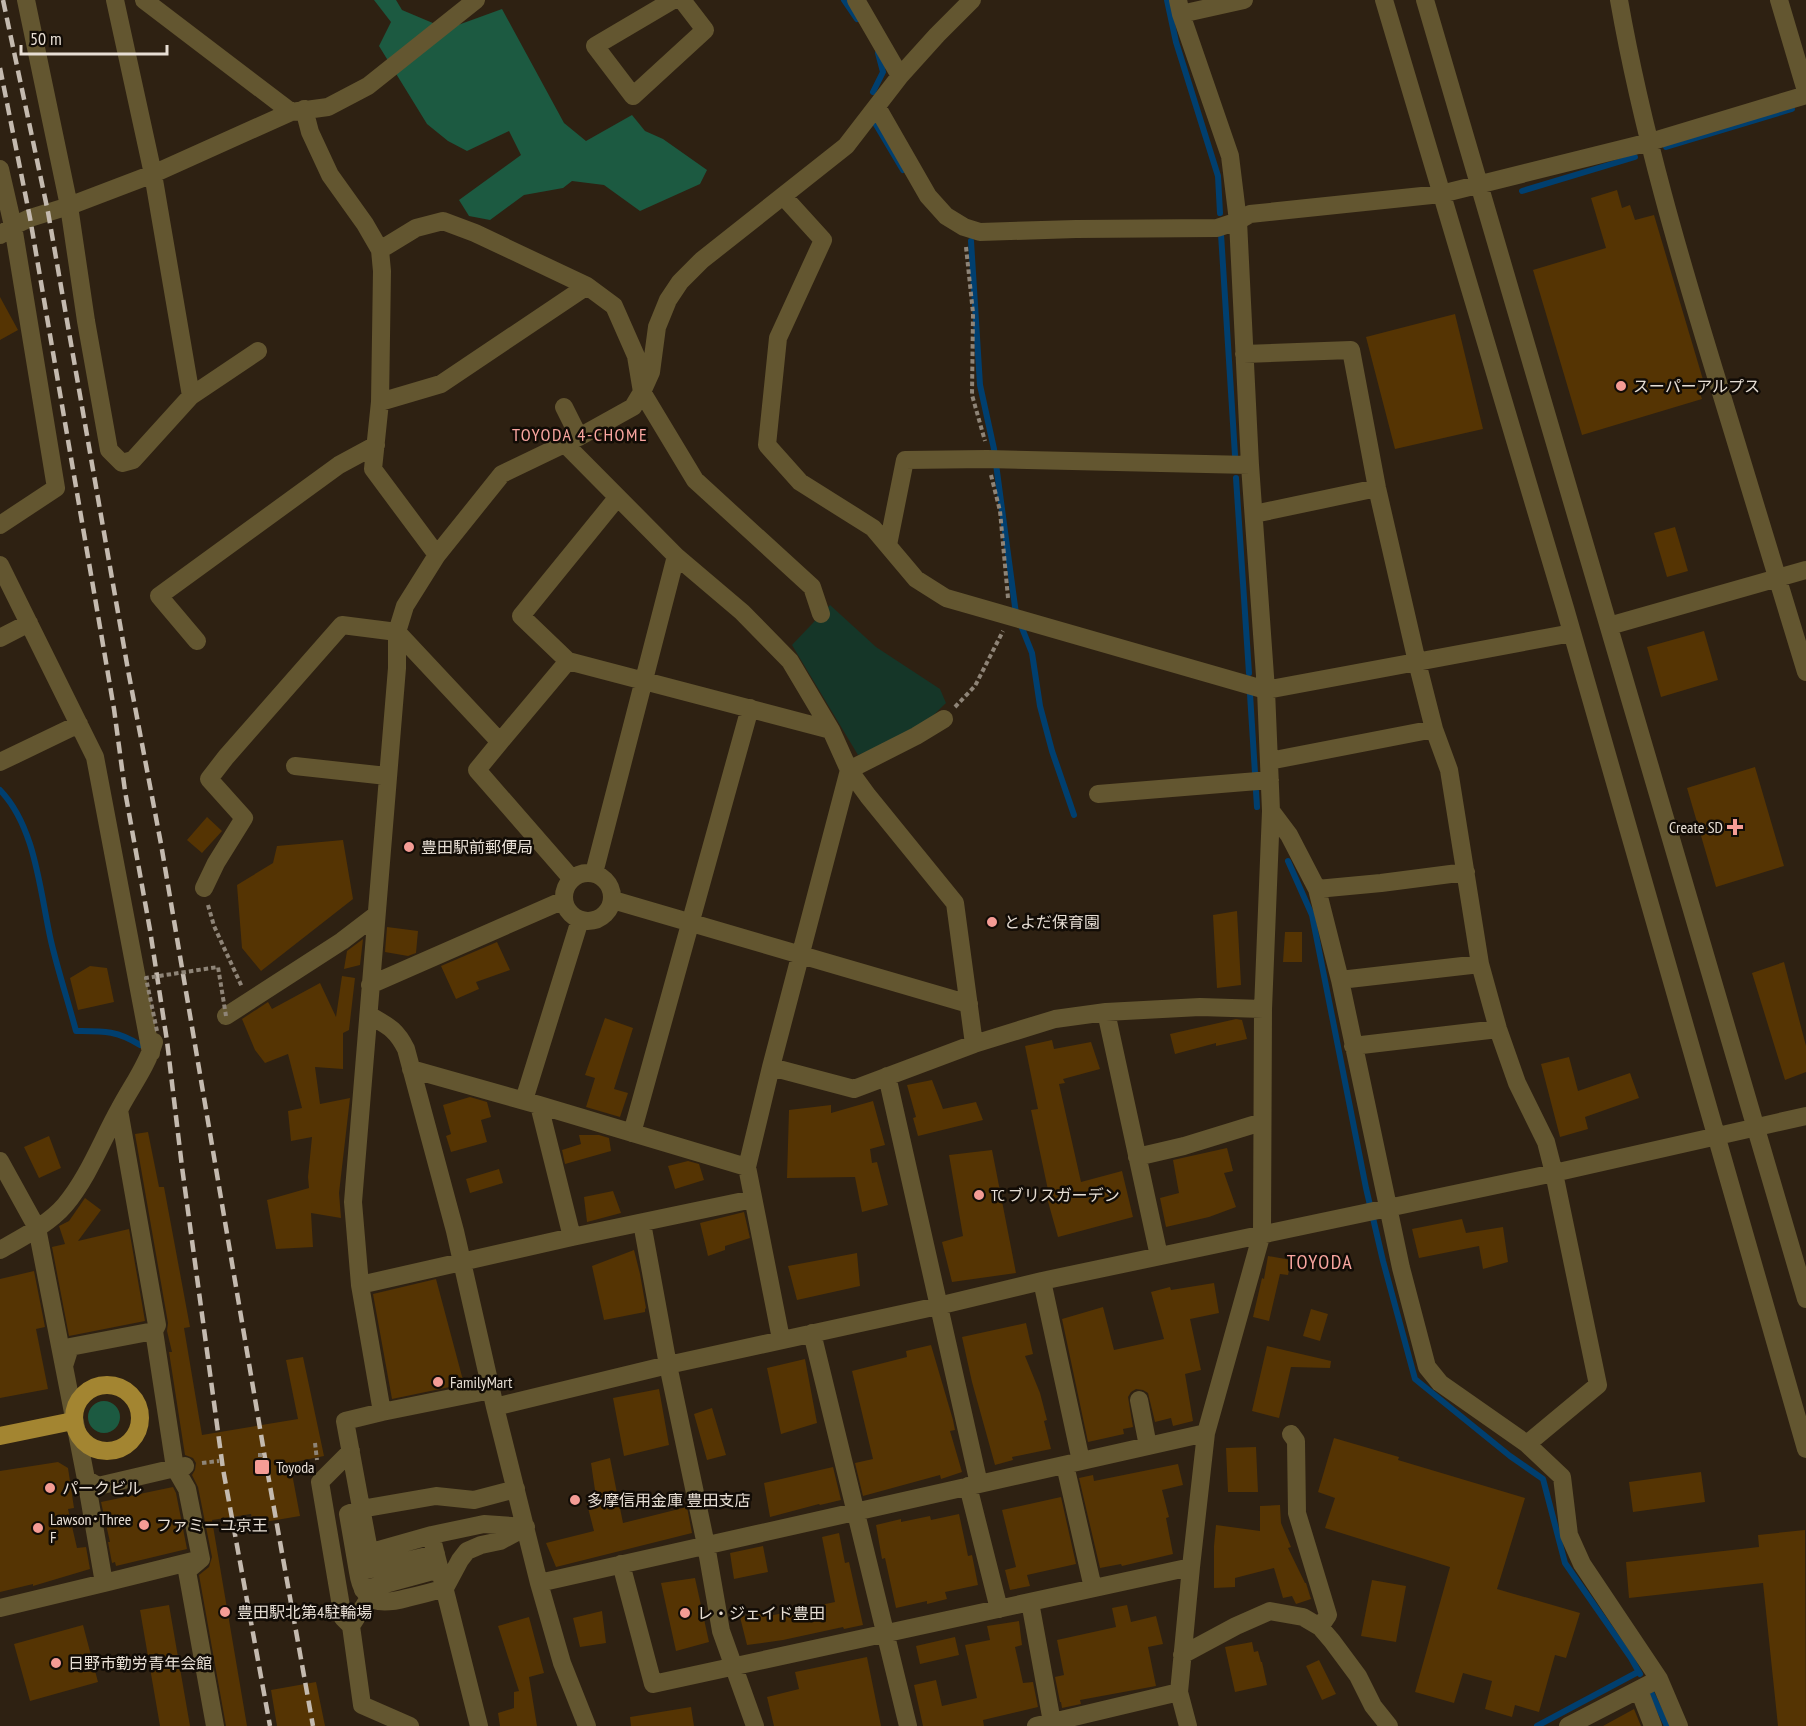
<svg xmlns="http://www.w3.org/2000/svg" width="1806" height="1726" font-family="'PT Sans Narrow','Noto Sans JP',sans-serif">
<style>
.green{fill:#153628}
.forest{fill:#1c5a41}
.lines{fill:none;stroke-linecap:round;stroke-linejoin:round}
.stream{stroke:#003f6f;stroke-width:6}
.building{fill:#553403}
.path{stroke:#8e8477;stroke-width:4;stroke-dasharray:4.5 3;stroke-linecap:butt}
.minor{stroke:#635630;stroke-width:18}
.major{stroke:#a38531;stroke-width:18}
.rail{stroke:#c4baaf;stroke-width:4.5;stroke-dasharray:12 6;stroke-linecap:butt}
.path-bridge{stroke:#8e8477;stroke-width:4;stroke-dasharray:4.5 3;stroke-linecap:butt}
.poi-dot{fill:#f59c95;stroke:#120c06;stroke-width:2}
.labels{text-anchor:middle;stroke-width:5;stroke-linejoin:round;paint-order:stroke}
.poi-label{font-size:16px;fill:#e7ded4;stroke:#120c06;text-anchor:start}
.neighbourhood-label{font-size:18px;letter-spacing:1.5px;fill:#faa6a0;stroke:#120c06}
.quarter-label{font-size:20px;letter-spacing:1.5px;fill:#faa6a0;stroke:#120c06}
</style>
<rect width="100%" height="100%" fill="#2e2112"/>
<path class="green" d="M830,605L876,647L940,689L946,703L914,734L858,755L792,645Z"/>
<path class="forest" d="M374,0H396L402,10L447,29L502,9L564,123L586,141L632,115L645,131L663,139L707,170L700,184L640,211L604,185L572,181L563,188L524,195L490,220L469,216L459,200L521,155L509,131L467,151L448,141L427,124L379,46L391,22Z
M88 1417a16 16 0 1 1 32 0a16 16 0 1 1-32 0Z"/>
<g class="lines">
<path class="stream" d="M844,0L857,19
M1167,0L1176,42L1218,176L1220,213
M873,92L883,72L878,53
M875,123L903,170
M1666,147L1792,109
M1522,191L1635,157
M1221,234L1235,455
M971,241L980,385L994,449L1016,614
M1236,478L1249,673
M1020,623L1032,653L1040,706L1052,751L1074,815
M1250,694L1255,773
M0,790C36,827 40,893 51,941C58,971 68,1001 76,1031C102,1031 117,1030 140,1045
M1256,791L1257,807
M1288,861L1312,915L1366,1188L1383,1261L1415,1379L1510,1456L1543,1479L1565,1563L1631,1658L1640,1674
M1651,1692L1667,1726
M1537,1726L1638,1672"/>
</g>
<path class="building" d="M1617,190L1622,208L1630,205L1635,220L1654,215L1704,383L1697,385L1702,399L1582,435L1533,270L1606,248L1591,198Z
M0,297L18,330L0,340Z
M1455,314L1483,429L1395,449L1366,337Z
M1675,527L1688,571L1667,577L1654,533Z
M1704,631L1718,680L1661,697L1647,647Z
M1755,767L1784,866L1716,887L1687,788Z
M207,817L222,831L202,853L187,840Z
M343,840L353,899L261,971L242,948L237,885L273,863L277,846Z
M1237,911L1241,985L1217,988L1213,915Z
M387,927L418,931L416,953L408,956L385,952Z
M1285,932H1302V962H1283Z
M363,939L360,965L344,969L347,951Z
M497,942L510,970L476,982L479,989L456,999L441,966Z
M1784,962L1806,1046V1072L1785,1080L1752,973Z
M90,966L107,968L114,1002L78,1010L70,978Z
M342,976L355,978L349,1030L343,1033V1069L315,1067L320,1104L350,1098L339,1193L341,1218L311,1213L313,1247L276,1249L267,1200L309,1188L308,1177L312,1137L291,1141L288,1111L302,1108L288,1054L265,1063L255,1050L242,1019L268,1002L272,1009L320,983L336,1017Z
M605,1018L633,1028L614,1089L628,1093L620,1117L586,1107L595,1078L585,1075Z
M1236,1019L1242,1020L1247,1039L1216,1046V1043L1175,1054L1170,1034Z
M1052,1040L1054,1049L1091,1042L1100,1069L1063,1079L1065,1083L1059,1084L1081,1182L1122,1171L1133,1217L1058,1237L1045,1191L1048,1190L1031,1110L1038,1109L1025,1046Z
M1569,1057L1578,1091L1630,1073L1639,1098L1585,1117L1588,1129L1560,1137L1541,1064Z
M932,1080L943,1109L976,1102L983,1120L918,1136L913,1118L916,1117L907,1085Z
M470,1097L487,1102L491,1117L481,1120L487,1142L451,1152L446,1136L451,1134L443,1105Z
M873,1101L885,1145L870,1149L872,1163L877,1162L888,1205L862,1212L855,1177L787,1178L789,1110L831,1105V1113Z
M148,1132L159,1187H164L190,1327L184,1328L202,1435L298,1419L286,1360L303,1357L324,1456L290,1463L300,1516L253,1524L251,1514L212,1520L247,1726H226L199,1575L209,1567L212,1557L198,1487L192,1475L195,1470L196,1463L193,1458L185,1455L169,1352H172L167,1331L168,1323L135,1134Z
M579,1135H599L609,1138L611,1151L565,1164L562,1150L581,1144Z
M49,1136L61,1168L39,1178L24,1147Z
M1227,1148L1233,1171L1224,1173L1236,1207L1209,1217L1166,1227L1160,1198L1179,1193L1173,1160Z
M992,1150L1016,1273L952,1282L942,1242L963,1236L949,1155Z
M688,1161L699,1164L704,1180L675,1189L668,1166Z
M499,1169L503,1183L470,1193L466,1179Z
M613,1191L621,1213L587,1222L584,1197Z
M85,1198L101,1210L78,1241L129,1229L145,1321L69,1336L52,1247L65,1244L59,1226L69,1221Z
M744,1212L750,1238L725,1246V1250L708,1256L700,1223Z
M1462,1219L1466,1233L1503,1227L1508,1262L1483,1269L1479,1246L1419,1258L1412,1229Z
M634,1250L640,1274L646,1308L645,1309V1312L604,1320L592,1266Z
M857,1253L860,1286L797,1300L788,1266Z
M1268,1256L1291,1260L1288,1275L1280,1274L1269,1321L1253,1317L1262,1278L1264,1279Z
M34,1271L45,1327L36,1329L48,1389L0,1398V1279Z
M436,1279L464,1384L392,1399L373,1294Z
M1214,1283L1219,1313L1190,1319L1201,1370L1185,1374L1193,1421L1173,1426L1171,1418L1155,1422L1148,1393L1143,1390L1136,1389L1131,1392L1128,1397L1133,1427L1123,1429L1124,1434L1088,1442L1062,1319L1103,1307L1114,1350L1164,1339L1151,1292L1170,1287L1171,1290Z
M1311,1309L1328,1314L1320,1341L1303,1336Z
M1026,1323L1033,1354L1025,1356L1040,1393L1047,1420L1044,1421L1051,1449L1012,1457L1013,1460L995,1465L972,1382L962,1337Z
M931,1345L953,1420L955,1430L950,1431L962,1472L941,1479L940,1475L863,1496L855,1463L873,1459L852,1371L907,1357L906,1351Z
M1267,1346L1331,1361L1330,1368L1291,1367L1279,1418L1252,1411Z
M805,1359L817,1423L781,1434L767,1368Z
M659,1389L669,1445L624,1456L613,1398Z
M712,1408L726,1455L707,1460L694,1414Z
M1334,1438L1399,1457L1398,1460L1525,1498L1497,1589L1580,1613L1566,1658L1555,1655L1539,1712L1515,1705L1512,1717L1485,1709L1492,1681L1463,1673L1454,1703L1415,1692L1450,1567L1325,1528L1335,1498L1318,1492Z
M1256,1447L1258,1492H1228L1226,1448Z
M610,1458L623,1523L687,1507L692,1533L556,1567L546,1543L594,1531L586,1500L596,1497L591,1463Z
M58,1462L68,1468L74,1508L68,1509L77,1548L86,1547L90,1569L33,1586V1584L0,1592V1471Z
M1178,1464L1183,1485L1162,1490L1169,1517L1166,1518L1173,1554L1122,1566L1121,1564L1100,1568L1079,1478L1093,1475L1094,1481Z
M833,1467L841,1500L820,1505L819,1504L770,1517L764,1483Z
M1701,1472L1705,1502L1633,1512L1629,1482Z
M173,1487L176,1493L187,1549L116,1566L115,1562L112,1563L108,1542H110L101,1502Z
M1061,1497L1076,1564L1027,1575L1030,1586L1010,1590L1005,1570L1016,1567L1002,1510Z
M1280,1505L1281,1523L1291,1547L1288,1548L1305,1583H1306L1311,1599L1296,1604L1292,1596L1283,1598L1274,1568L1235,1578V1587L1214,1588V1546L1216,1525L1260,1531V1506Z
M959,1514L968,1556L972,1555L978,1585L945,1592L947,1599L927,1604V1601L896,1608L885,1558L882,1559L876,1525L901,1519V1522L930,1516L931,1520Z
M1805,1530L1806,1726H1778L1763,1583L1629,1598L1626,1562L1759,1547L1758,1535Z
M839,1533L845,1563L849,1562L863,1625L844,1629L843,1627L783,1640L747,1645L740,1617L769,1612V1616L835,1602L822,1537Z
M763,1546L768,1572L734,1579L730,1553Z
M695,1578L709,1642L676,1651L661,1583Z
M1372,1580L1406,1586L1396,1642L1361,1636Z
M169,1605L190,1726H160L140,1610Z
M1127,1605L1131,1622L1156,1616L1163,1644L1148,1647L1156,1686L1080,1700L1081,1704L1062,1708L1061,1702H1060L1055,1677L1064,1675L1057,1640L1116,1627L1112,1608Z
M602,1611L606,1643L580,1647L573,1618Z
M529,1617L544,1673L529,1677L537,1726H500L498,1713L514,1708V1692L519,1691L498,1626Z
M1019,1621L1022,1645L1015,1647L1023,1683L1033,1682L1038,1707L983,1720L984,1726H923L914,1685L936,1680L942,1706L977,1698L965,1645L990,1640L987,1626Z
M83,1625L98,1682L30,1701L14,1644Z
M955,1637L959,1655L920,1664L916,1646Z
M1252,1642L1254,1652L1258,1651L1261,1662H1262L1267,1685L1235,1692L1225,1647Z
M867,1657L881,1726H774L767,1697L799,1689L795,1672Z
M1319,1660L1336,1694L1322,1700L1306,1666Z
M316,1682L325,1726H277L271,1690Z
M691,1707L694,1726H631L630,1717Z
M1634,1709L1641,1726H1603Z"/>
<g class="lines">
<path class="path" d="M966,247L973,313L972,395L985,441
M991,475L1000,511L1008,598
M955,707L975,686L1003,631
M208,905L214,926L242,987
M315,1443L317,1460
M260,1453V1457
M202,1463L219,1461"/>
<path class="minor" d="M26,0L69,206L86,321L109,450L122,463L133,460L191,396L258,351
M115,0L153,174L191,396
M144,0L291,112
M673,0L595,46L633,96L705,30L682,0
M856,0L900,76
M1178,0L1181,14L1230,156L1238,221L1250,465L1266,690L1271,811L1263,1009L1262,1233L1206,1433L1191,1567L1179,1692L1188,1726
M1384,0L1565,608L1806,1449
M1425,0L1806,1299
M1619,0C1642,131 1680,259 1719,386C1748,482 1777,577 1806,672
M1779,0L1806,91
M1181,14L1244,0
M877,107L928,196L946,216L964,227L980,232L1076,229L1217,228L1238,221L1250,214L1441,194L1650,142L1806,95
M304,109L310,132L330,175L365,224L380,250L382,271L380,402L373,469L437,555
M0,169L13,226L56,488L0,525
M783,196L823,240L778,338L767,445L800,482L873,528L916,579L946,598L1266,690L1572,633
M0,235L13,226L30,218L69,206L153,174L291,112L328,107L368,86L476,0
M380,250L416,228L443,221L475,233L587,286L614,306L636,356L642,392L695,480L812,587L821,614
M1244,354L1351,350L1377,488L1417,662L1434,729L1449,770L1480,964L1498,1029L1517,1083L1546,1142L1554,1173L1598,1385L1527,1444
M380,402L441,384L587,286
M564,407L579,437
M564,443L676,556L742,612L790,661L831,730L849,770L868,796L955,903L974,1044
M1254,514L1377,488
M888,545L905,460L987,459L1250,465
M0,565L95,757L151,1053
M1609,626L1806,570
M0,638L29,623
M197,641L159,596L339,465L376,445
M568,661L521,616L617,498
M500,742L568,661L831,730
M1269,761L1434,729
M0,762L79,724
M295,766L387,776
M1098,794L1270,780
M1271,811L1289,835L1317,889L1340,980L1401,1268L1427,1367L1440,1383L1527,1444L1562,1477L1569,1535L1582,1564L1659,1679L1679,1726
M564 897a24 24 0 1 1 48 0a24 24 0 1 1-48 0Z
M594,873L676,556
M204,888L216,863L244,818L209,779L226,757L342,625L397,632L500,742L477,770L572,879
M1317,889L1381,883L1466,872
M613,900L969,1004
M1340,980L1480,964
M370,985L564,900
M1106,1012L1159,1256
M369,1015C388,1026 396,1029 406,1049L455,1231L495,1407L539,1583L562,1663L587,1726
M226,1016L342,941L376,915
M1353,1046L1498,1029
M771,1067L854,1089L974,1044L1055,1019L1106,1012L1200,1007L1263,1009
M411,1069L539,1105L747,1167
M887,1076L979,1484
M524,1100L580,920
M539,1105L572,1237
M119,1110L157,1325L154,1331
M632,1133L750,708
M1137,1157L1184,1146L1262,1122
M0,1161L37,1228L86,1479L104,1583L201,1559
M642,1223L668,1365L706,1545L721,1631L755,1726
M0,1250C21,1238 49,1224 65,1205C89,1176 102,1140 120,1108C131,1087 147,1066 154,1042
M1042,1281L1081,1461
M360,1285L572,1237L753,1199
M812,1333L908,1726
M781,1339L747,1167L771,1067L849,770L916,736L944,719
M64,1366L70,1347L154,1331L175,1468L98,1486L86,1479
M1139,1400L1148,1446
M495,1407L668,1365L938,1306L1042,1281L1554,1173L1806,1116
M382,1412L491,1390
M1291,1434L1296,1441L1297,1513L1328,1615L1320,1627
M1065,1465L1093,1588
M185,1466L175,1468L187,1489L201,1559
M968,1486L999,1609
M484,1524L526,1527L500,1541L481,1545L467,1551L460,1560L445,1588C432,1592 420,1595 407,1598C381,1605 363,1605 358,1572L370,1556L379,1550L432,1535Z
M433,1543L479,1726
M436,1554L358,1572L348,1514L361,1509L436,1496L474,1500L516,1489
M370,1556L345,1421L382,1412L360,1285L353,1202L397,668V632L405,606L437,555L502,474L579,437L633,407L642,392L651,372L657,327L668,300L680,282L702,260L846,146L900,76L937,35L972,0
M201,1559L187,1571L215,1726
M621,1564L653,1684L1191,1567
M539,1583L1206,1433
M363,1590L440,1569
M369,1598L351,1626L362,1705L410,1726
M1030,1602L1052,1722
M0,1608L104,1583
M351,1626L343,1618L320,1482L351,1451
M1182,1655L1236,1626L1270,1611L1303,1617L1320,1627L1332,1641L1358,1676L1373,1706L1389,1726
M1639,1690L1653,1726
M1036,1726L1179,1692
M1568,1726L1659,1679"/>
<path class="major" d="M74 1418a33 33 0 1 1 66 0a33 33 0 1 1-66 0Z
M0,1436L73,1421"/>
<path class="rail" d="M3,0L48,212L128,670L161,844L265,1458L313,1726
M0,68L30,218L114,709L125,791L150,930L167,1041L182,1167L223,1469L270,1726"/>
<path class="path-bridge" d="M157,1031L146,978L218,967L226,1016"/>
</g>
<g class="poi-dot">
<circle cx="1621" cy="386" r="6"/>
<path d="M1732 818h6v6h6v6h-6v6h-6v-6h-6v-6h6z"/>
<circle cx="409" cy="847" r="6"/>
<circle cx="992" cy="922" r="6"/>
<circle cx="979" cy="1195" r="6"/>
<circle cx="438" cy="1382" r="6"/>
<rect x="254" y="1459" width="16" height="16" rx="3"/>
<circle cx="50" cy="1488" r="6"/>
<circle cx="575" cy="1500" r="6"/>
<circle cx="144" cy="1525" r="6"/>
<circle cx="38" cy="1528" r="6"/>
<circle cx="225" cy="1612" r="6"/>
<circle cx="685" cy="1613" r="6"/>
<circle cx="56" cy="1663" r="6"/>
</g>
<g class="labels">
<g class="poi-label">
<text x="1633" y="392">スーパーアルプス</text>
<text x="1723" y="833" text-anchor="end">Create SD</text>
<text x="421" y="853">豊田駅前郵便局</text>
<text x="1004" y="928">とよだ保育園</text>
<text x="991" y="1201">TC ブリスガーデン</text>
<text x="450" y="1388">FamilyMart</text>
<text x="276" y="1473">Toyoda</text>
<text x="62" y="1494">パークビル</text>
<text x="587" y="1506">多摩信用金庫 豊田支店</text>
<text x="50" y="1525">Lawson･Three<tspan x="50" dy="18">F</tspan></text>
<text x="156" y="1531">ファミーユ京王</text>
<text x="237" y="1618">豊田駅北第4駐輪場</text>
<text x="697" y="1619">レ・ジェイド豊田</text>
<text x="68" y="1669">日野市勤労青年会館</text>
</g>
<g class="neighbourhood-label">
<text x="580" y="441">TOYODA 4-CHOME</text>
</g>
<g class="quarter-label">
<text x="1320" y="1269">TOYODA</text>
</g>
</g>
<path d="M21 45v9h146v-9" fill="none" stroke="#e7ded4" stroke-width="3"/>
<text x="30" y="45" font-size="18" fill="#e7ded4" stroke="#120c06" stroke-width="4.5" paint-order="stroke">50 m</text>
</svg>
